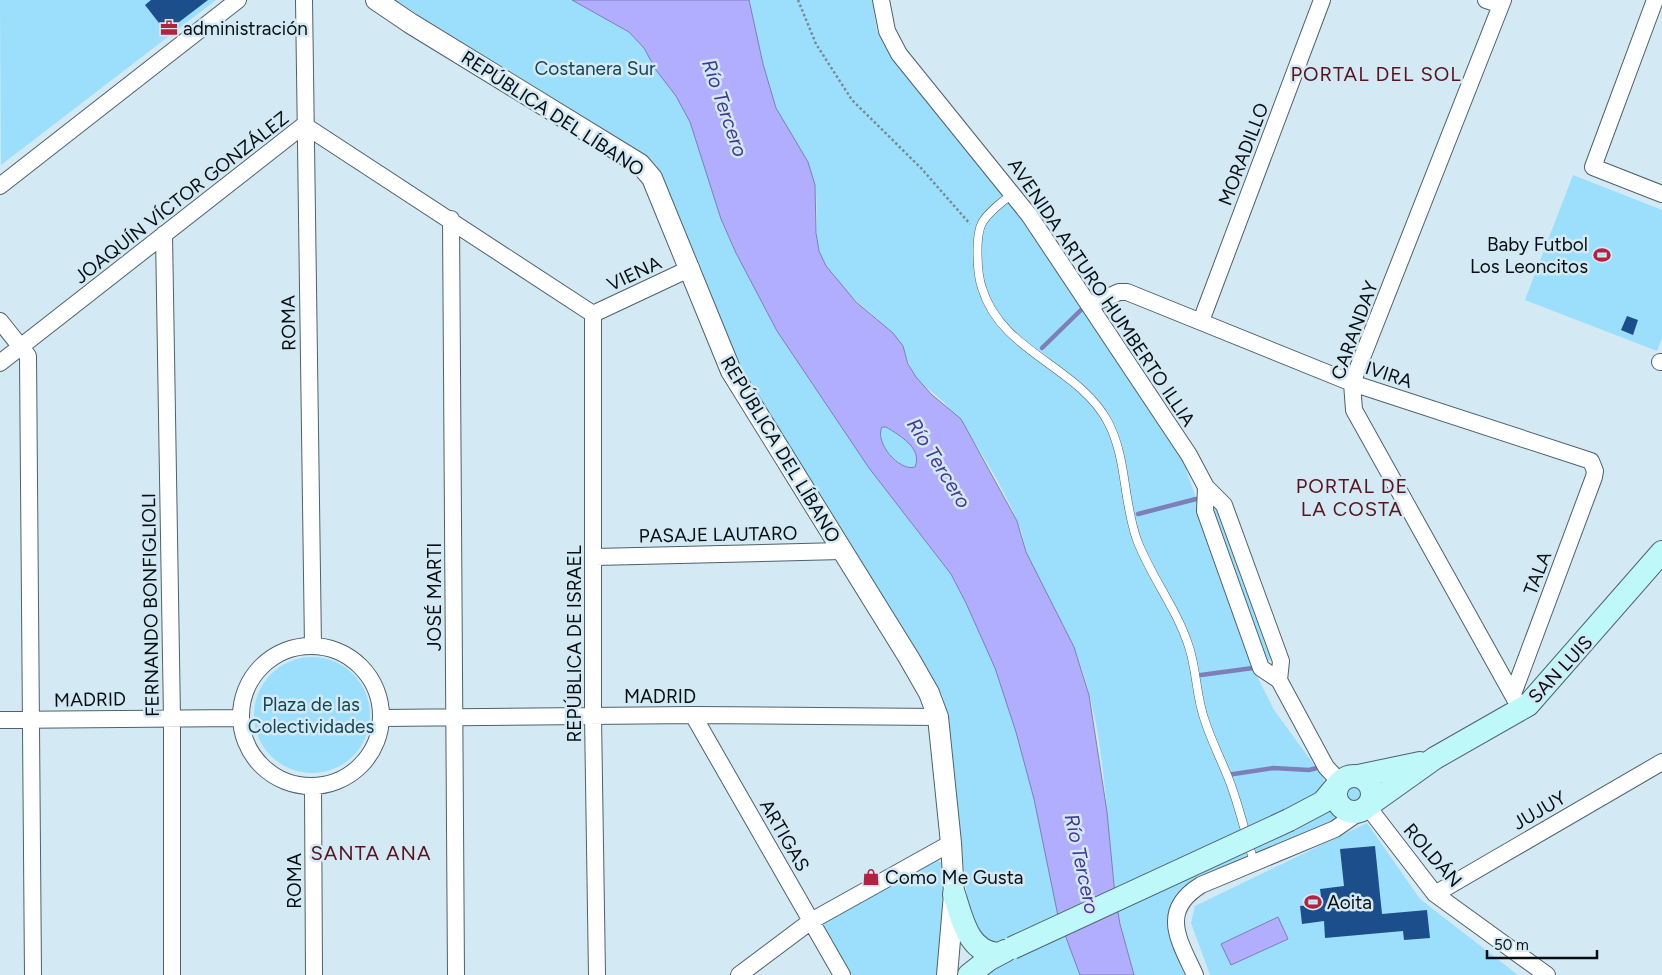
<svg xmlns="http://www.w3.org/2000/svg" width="1662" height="975" font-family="Figtree,sans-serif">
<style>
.green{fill:#9bdffc}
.water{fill:#b1adff;stroke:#7e7eb8;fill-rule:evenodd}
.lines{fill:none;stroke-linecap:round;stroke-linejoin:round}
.stream{stroke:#7e7eb8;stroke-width:4.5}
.building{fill:#1c4e8b}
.service-casing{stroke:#4f626b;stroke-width:9}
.minor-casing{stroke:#4f626b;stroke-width:18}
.tertiary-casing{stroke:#4f626b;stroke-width:22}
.secondary-casing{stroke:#4f626b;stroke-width:24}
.path{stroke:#7b8a91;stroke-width:2.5;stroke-dasharray:2.5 2.5;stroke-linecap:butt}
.service{stroke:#fff;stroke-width:8}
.minor{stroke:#fff;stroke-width:16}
.tertiary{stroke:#fff;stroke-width:20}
.secondary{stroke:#bef8f9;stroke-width:22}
.secondary-bridge-casing{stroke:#4f626b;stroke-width:24;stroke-linecap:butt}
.secondary-bridge{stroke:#bef8f9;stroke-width:22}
.labels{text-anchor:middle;stroke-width:5;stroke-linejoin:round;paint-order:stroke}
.poi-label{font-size:19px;fill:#080f12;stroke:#d3e9f3;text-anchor:start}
.park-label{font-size:19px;fill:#144455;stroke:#d3e9f3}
.street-label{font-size:19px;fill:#080f12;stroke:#d3e9f3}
.neighbourhood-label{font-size:20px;letter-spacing:1px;fill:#591420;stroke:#d3e9f3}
.water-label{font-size:20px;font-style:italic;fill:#463793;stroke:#d3e9f3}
</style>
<rect width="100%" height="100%" fill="#d3e9f3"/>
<path class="green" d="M0,0H216L1,165Z
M395,0H572L629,32L644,48L656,70L676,96L690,122L721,219L736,253L777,331L869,468L951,574L966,603L995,668L1016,732L1034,799L1058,916L1003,945C976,937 975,923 967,898L949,723L942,695L744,376L733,355L699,264L657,166L643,155Z
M749,0H872L877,31L890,55L1007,198L1182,458L1252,658L1253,668L1274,710L1323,777L1330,810L1336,817L1335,822L1180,894L1190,975H1134C1127,949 1119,923 1116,896C1105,816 1106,720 1073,646C1060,615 1039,586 1027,554C1024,547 1024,540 1022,533C1010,498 973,435 948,407C939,396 926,389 917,378C908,367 908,354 901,344C879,315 845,298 826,266C810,240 821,210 814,182C807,155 789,135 777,110C761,76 758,36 749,0Z
M1573,175L1662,210V338L1657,351L1525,300Z
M882,427H886C899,435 923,448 915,467C899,472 874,442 882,427Z
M1215,509L1218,510L1272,658L1269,661H1267L1212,512Z
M254 715a58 58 0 1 1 116 0a58 58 0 1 1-116 0Z
M1342 795a12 12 0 1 1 24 0a12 12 0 1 1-24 0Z
M1367,823L1420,899L1518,975H1210L1191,923L1195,906Z
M936,859L942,864L943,917L937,975H848L823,928L825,920Z
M1064,931L1080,975H980Z"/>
<path class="water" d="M572,0H749L763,64L776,108L808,162L815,185L816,233L819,251L826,266L856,302L893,333L903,346L908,364L916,377L931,394L961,419L1017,521L1026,552L1074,647L1089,695L1107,812L1115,895L1120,924L1134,975H1080L1058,916L1034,799L1016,732L995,668L966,603L951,574L869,468L777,331L736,253L721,219L690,122L676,96L656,70L644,48L629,32ZM882,427H886C899,435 923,448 915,467C899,472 874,442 882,427Z
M1278,917L1288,939L1231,965L1221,944Z"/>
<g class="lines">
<path class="stream" d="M1042,348L1083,308
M1138,514L1196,499
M1201,675L1253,668
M1227,775L1273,768L1309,770L1317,768"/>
</g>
<path class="building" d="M151,0H208L166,32L145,5Z
M1627,316L1638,320L1633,335L1621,330Z
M1375,846L1382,914L1427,910L1430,938L1404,940L1403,931L1325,938L1324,921L1302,924L1300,906L1322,904L1320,889L1344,886L1340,849Z"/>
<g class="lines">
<g class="service-casing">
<path id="service" d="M1012,194C1002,202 988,212 982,223C975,236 977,274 982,288C1001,352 1078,366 1108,422C1127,458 1123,502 1137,540C1151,577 1177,609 1189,647C1197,671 1196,697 1205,721C1212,743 1223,763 1231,785C1240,810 1246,836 1254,862"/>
</g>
<g class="minor-casing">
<path id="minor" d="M304,0L313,646
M881,0L887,31L899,54L1029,215L1189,455L1206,487L1224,505L1281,661L1279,680
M1486,0L1501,5
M1503,0L1352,383L1354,410L1515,699
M1655,0L1593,167L1662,194
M304,125L593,314
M0,186L238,0
M451,219L456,975
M164,234L172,718V975
M1090,305L1119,292H1127L1352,383L1591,461L1595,471L1594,477L1513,694
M593,314V716L597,975
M593,314L691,268
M0,321L28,356L33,975
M1201,321L1322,0
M1660,362H1662
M0,363L304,125
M1206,487L1205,511L1261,668L1279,680L1326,767L1340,782
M595,557L842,551
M241 716a70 70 0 1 1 140 0a70 70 0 1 1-140 0Z
M693,715L842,975
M382,718L693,715L938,717
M0,720L241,718
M313,786L314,975
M1368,807L1435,894L1547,975
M1435,894L1662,762
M739,975L811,921L951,843
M1195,975C1179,940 1159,911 1201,885L1335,829L1361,811"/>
</g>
<g class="tertiary-casing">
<path id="tertiary" d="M376,0L410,23L640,164L652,178L731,371L909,658L929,693L938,717L951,843L954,894L947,975"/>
</g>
<g class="secondary-casing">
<path id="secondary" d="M1336 794a18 18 0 1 1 36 0a18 18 0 1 1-36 0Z
M1358,776L1420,763
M1369,805L1435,758L1528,705L1662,552
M1289,820L1323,802L1338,784
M954,894C962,918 968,953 999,954
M969,975L988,960L1005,951"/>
</g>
<path class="path" d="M798,0L816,44L852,100L921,168L970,224"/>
<use href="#service" class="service"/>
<use href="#minor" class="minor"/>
<use href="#tertiary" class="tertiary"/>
<use href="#secondary" class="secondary"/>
<g class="secondary-bridge-casing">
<path id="secondary-bridge" d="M1012,948L1289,820"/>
</g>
<use href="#secondary-bridge" class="secondary-bridge"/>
</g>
<defs>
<g id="office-bare" transform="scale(1.35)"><path d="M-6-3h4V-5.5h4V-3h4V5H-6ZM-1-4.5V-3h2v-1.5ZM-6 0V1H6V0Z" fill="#b42141" stroke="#d3e9f3" stroke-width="2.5" paint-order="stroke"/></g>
<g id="stadium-bare" transform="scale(1.35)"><path d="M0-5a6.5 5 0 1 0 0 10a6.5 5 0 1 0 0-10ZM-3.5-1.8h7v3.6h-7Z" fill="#b42141" stroke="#d3e9f3" stroke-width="2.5" paint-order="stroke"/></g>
<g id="shop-bare" transform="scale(1.35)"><path d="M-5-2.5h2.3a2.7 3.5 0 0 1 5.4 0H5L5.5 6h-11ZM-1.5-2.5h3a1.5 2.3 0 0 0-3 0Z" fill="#b42141" stroke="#d3e9f3" stroke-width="2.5" paint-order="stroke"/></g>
</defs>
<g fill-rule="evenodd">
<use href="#office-bare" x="169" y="28"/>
<use href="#stadium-bare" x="1602" y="255"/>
<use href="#shop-bare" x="871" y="877"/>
<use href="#stadium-bare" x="1313" y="902"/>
</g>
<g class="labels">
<g class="poi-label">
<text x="183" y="35">administración</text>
<text x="1588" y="251" text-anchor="end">Baby Futbol<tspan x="1588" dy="22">Los Leoncitos</tspan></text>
<text x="885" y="884">Como Me Gusta</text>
<text x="1327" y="909">Aoita</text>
</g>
<g class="park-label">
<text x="595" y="75">Costanera Sur</text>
<text x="311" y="711">Plaza de las<tspan x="311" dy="22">Colectividades</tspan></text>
</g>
<g class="street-label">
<text transform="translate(553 113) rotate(33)" y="7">REPÚBLICA DEL LÍBANO</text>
<text transform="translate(1243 154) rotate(-69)" y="7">MORADILLO</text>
<text transform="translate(181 197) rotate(-38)" y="7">JOAQUÍN VÍCTOR GONZÁLEZ</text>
<text transform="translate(634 273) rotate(-25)" y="7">VIENA</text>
<text transform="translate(1102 292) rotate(56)" y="7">AVENIDA ARTURO HUMBERTO ILLIA</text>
<text transform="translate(288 323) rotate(-91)" y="7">ROMA</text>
<text transform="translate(1354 330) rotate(-70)" y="7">CARANDAY</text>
<text transform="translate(1389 374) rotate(18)" y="7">IVIRA</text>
<text transform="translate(781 449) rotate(59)" y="7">REPÚBLICA DEL LÍBANO</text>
<text transform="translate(718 534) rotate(-1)" y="7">PASAJE LAUTARO</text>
<text transform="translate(1537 573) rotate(-69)" y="7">TALA</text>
<text transform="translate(434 597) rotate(-90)" y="7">JOSÉ MARTI</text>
<text transform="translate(150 605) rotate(-91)" y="7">FERNANDO BONFIGLIOLI</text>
<text transform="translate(574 644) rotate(-90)" y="7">REPÚBLICA DE ISRAEL</text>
<text transform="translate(1560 669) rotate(-47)" y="7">SAN LUIS</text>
<text x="660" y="703">MADRID</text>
<text transform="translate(90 699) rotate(-1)" y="7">MADRID</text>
<text transform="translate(1539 810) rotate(-30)" y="7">JUJUY</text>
<text transform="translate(785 835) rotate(60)" y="7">ARTIGAS</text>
<text transform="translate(1433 855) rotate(49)" y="7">ROLDÁN</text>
<text transform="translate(294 881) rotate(-90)" y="7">ROMA</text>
</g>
<g class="neighbourhood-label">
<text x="1376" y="81">PORTAL DEL SOL</text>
<text x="1352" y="493">PORTAL DE<tspan x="1352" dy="23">LA COSTA</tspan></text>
<text x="371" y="860">SANTA ANA</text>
</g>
<g class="water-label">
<text transform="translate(725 108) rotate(71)" y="7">Río Tercero</text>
<text transform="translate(939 463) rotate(58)" y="7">Río Tercero</text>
<text transform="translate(1082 864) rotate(78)" y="7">Río Tercero</text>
</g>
</g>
<path d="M1487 950v8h110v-8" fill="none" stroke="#080f12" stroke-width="2.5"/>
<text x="1494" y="950" font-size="15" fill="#080f12" stroke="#d3e9f3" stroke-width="4" paint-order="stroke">50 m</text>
</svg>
